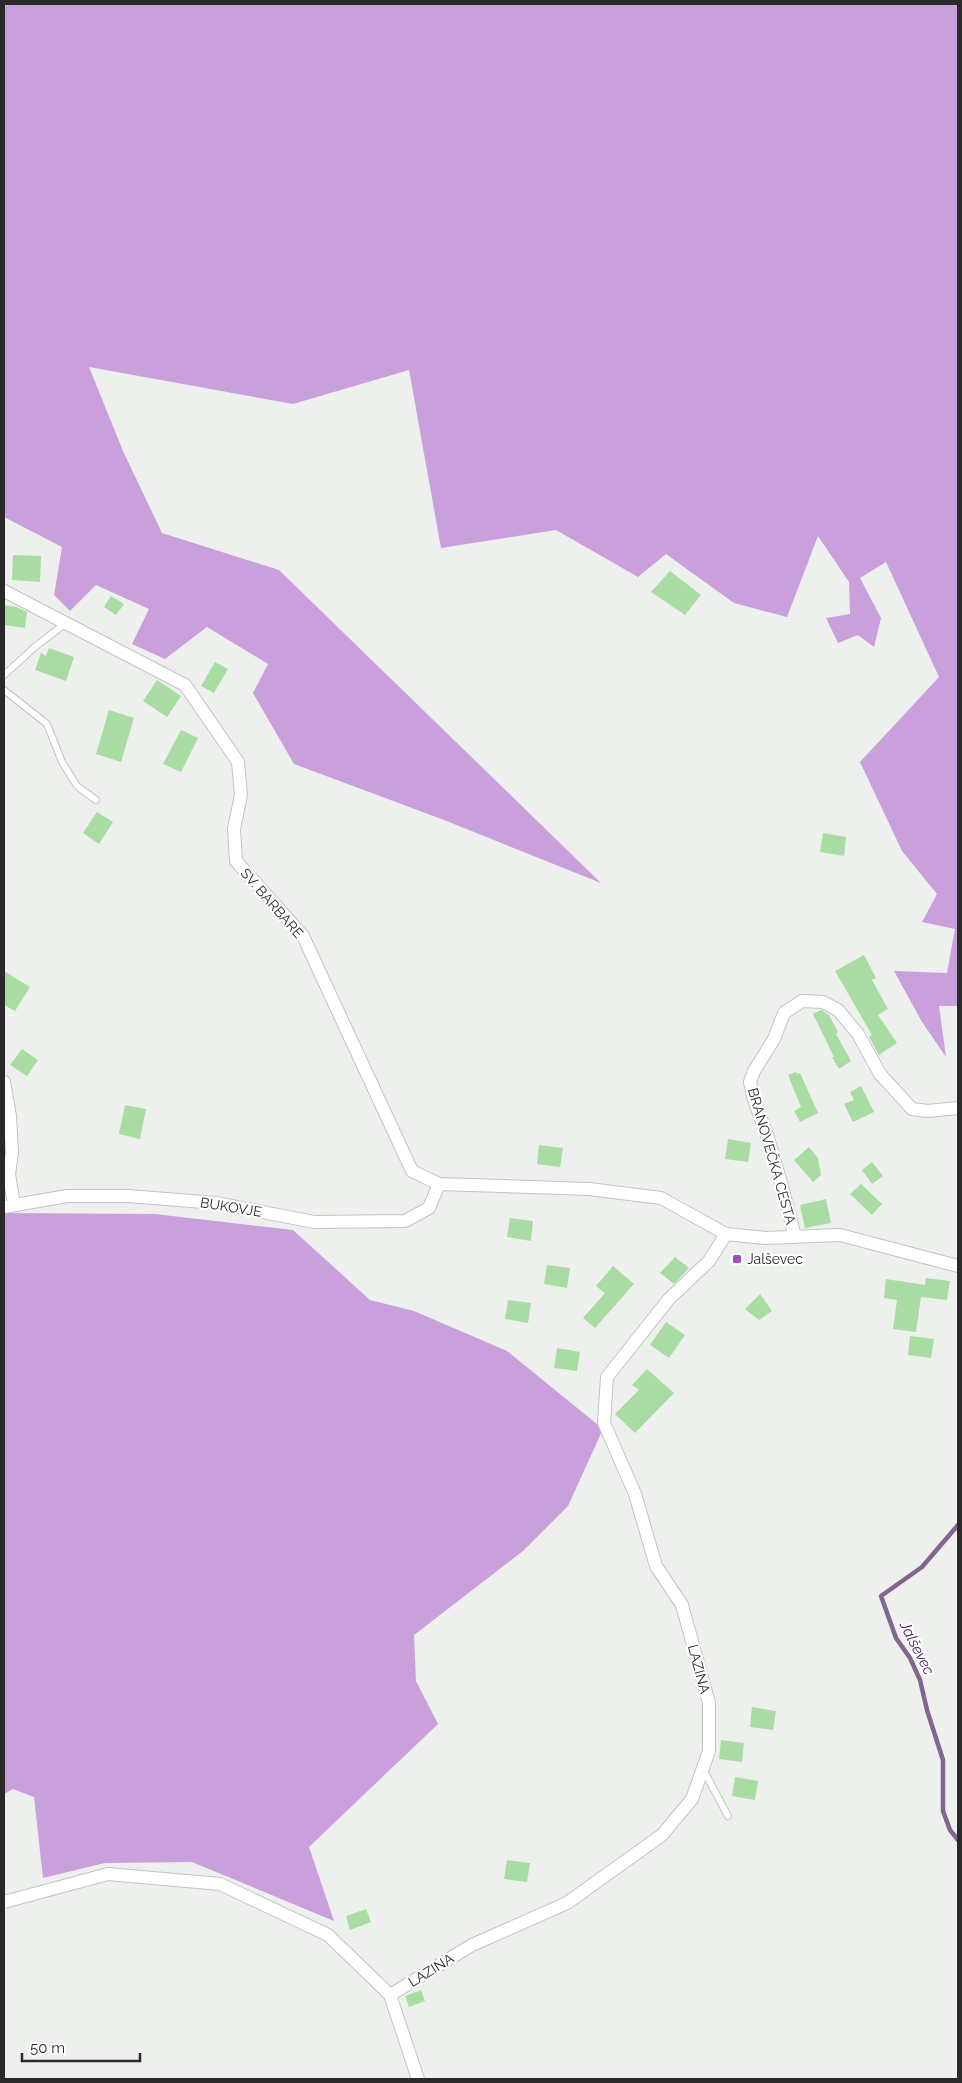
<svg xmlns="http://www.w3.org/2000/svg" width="962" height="2083" font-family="Raleway,sans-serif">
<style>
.forest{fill:#c9a0dc}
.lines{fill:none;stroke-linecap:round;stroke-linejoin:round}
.stream{stroke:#81668e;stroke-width:4.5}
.building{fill:#a9dca2}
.lane-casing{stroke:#c2c4c1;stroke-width:8}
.street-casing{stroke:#c2c4c1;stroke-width:14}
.lane{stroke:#fff;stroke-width:6}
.street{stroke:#fff;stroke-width:12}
.poi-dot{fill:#9d4dbd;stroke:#fbfdfa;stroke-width:2}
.labels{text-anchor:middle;stroke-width:4.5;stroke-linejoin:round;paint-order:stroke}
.street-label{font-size:14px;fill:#282928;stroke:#fbfdfa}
.poi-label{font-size:14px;fill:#282928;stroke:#fbfdfa;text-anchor:start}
.water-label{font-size:15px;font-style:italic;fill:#451158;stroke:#fbfdfa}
</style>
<rect width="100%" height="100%" fill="#edf0ed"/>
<path class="forest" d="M4,4H958V1006H939L946,1057L922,1022L894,971L947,973L955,929L922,922L937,894L902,851L860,762L939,677L886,562L860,578L881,618L874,647L858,635L838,643L826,618L850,614L849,582L818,536L787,617L734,603L666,554L638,577L556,530L441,548L409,370L293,404L89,367L123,451L162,533L279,570L601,883L444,820L294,764L253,693L268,664L207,627L165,659L132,644L149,609L96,585L70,611L54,595L62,547L4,517Z
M4,1213L155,1214L293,1230L370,1300L414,1311L507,1351L603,1429L568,1506L523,1551L414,1635L416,1681L438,1724L309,1847L334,1921L192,1862L105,1863L43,1878L34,1797L13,1789L4,1794Z"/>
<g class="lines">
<path class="stream" d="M958,1525L922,1567L881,1596L896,1638L910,1658L920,1680L927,1710L943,1760V1811L950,1830L958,1840"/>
</g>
<path class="building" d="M13,555L41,556L40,582L12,580Z
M670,571L701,595L685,615L651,592Z
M111,596L124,604L116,615L104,607Z
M4,605L17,607L27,612L25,628L4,625Z
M49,648L74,657L66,681L35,670L41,653L46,656Z
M215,662L228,669L214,693L201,686Z
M157,680L181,696L167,717L143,701Z
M109,710L134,718L121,762L96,754Z
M181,730L198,738L181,772L163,764Z
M97,812L113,822L99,844L83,833Z
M823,833L846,837L844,856L820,852Z
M864,955L876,978L872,980L888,1009L878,1015L897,1043L879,1055L869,1037L872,1035L835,971Z
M4,971L30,987L15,1011L4,1005Z
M821,1010L829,1015L838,1032L836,1034L851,1061L839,1069L832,1057H834L813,1014Z
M22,1049L38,1060L27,1076L10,1065Z
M796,1072L798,1074L800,1073L818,1113L800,1122L794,1111L801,1107L788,1075Z
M861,1086L874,1112L853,1122L844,1104L854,1100L850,1092Z
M125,1105L146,1109L140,1139L119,1134Z
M728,1139L751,1143L748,1162L725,1159Z
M539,1145L563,1148L560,1167L537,1164Z
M809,1147L818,1158L821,1175L813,1182L794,1160Z
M872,1162L883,1176L872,1184L862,1170Z
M861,1184L882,1204L872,1215L850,1194Z
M826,1199L831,1223L805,1228L800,1205Z
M510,1218L533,1221L531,1241L507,1237Z
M675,1257L689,1268L674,1284L660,1273Z
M547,1265L570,1268L567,1288L544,1284Z
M613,1266L634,1284L595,1328L583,1318L605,1293L596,1286Z
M926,1278L950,1281L947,1300L921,1297L916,1332L893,1329L897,1300L884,1298L886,1279L925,1285Z
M760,1294L772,1311L759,1320L745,1309Z
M508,1300L531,1303L528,1323L505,1319Z
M666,1322L685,1335L669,1358L650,1345Z
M910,1336L934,1339L931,1358L908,1355Z
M557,1348L580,1352L577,1371L554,1368Z
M647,1369L674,1393L635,1433L615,1414L639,1390L632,1385Z
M752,1707L776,1711L773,1730L750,1727Z
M721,1740L744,1743L742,1762L719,1759Z
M735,1777L758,1781L755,1800L732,1796Z
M507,1860L530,1863L527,1882L504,1879Z
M366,1909L371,1922L350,1930L346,1916Z
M421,1990L425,2001L409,2007L405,1996Z"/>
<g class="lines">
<g class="lane-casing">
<path id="lane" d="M4,675L36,646L66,623
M4,690L47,724L62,762L77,786L96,800
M703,1769L728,1816"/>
</g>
<g class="street-casing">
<path id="street" d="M4,591L185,685L238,762L241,795L234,829L236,861L303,936L412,1171L439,1184L589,1189L661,1198L726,1234L765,1238L840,1235L958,1266
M4,1082L10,1116L12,1153L9,1174L14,1205
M4,1207L67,1196H128L216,1203L314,1222L405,1221L429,1208L439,1184
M795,1237L783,1190L768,1138L753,1097L750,1082L754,1071L774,1039L784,1013L802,1001L823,1002L838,1010L858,1034L880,1074L912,1109L928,1111L958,1108
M4,1902L108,1874L220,1884L328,1935L390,1995L418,2079
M390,1995L472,1945L567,1903L662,1835L692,1799L709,1751V1703L682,1605L656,1566L635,1494L604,1423L607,1377L669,1299L709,1261L726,1234"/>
</g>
<use href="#lane" class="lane"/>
<use href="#street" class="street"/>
</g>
<rect class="poi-dot" x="732" y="1254" width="10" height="10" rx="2.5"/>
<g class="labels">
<g class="street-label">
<text transform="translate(272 903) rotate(49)" y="5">SV. BARBARE</text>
<text transform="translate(772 1156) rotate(74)" y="5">BRANOVEČKA CESTA</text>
<text transform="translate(231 1207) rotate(9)" y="5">BUKOVJE</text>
<text transform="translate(699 1669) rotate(75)" y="5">LAZINA</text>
<text transform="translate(431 1970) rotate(-32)" y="5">LAZINA</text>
</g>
<g class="poi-label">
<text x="747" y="1264">Jalševec</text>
</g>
<g class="water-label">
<text transform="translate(917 1648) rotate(63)" y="5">Jalševec</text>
</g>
</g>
<rect width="962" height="2083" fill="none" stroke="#282928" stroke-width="10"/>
<path d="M22 2053v8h118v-8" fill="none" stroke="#282928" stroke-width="2.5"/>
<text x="30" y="2053" font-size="15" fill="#282928" stroke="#fbfdfa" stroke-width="4" paint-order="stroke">50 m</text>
</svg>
